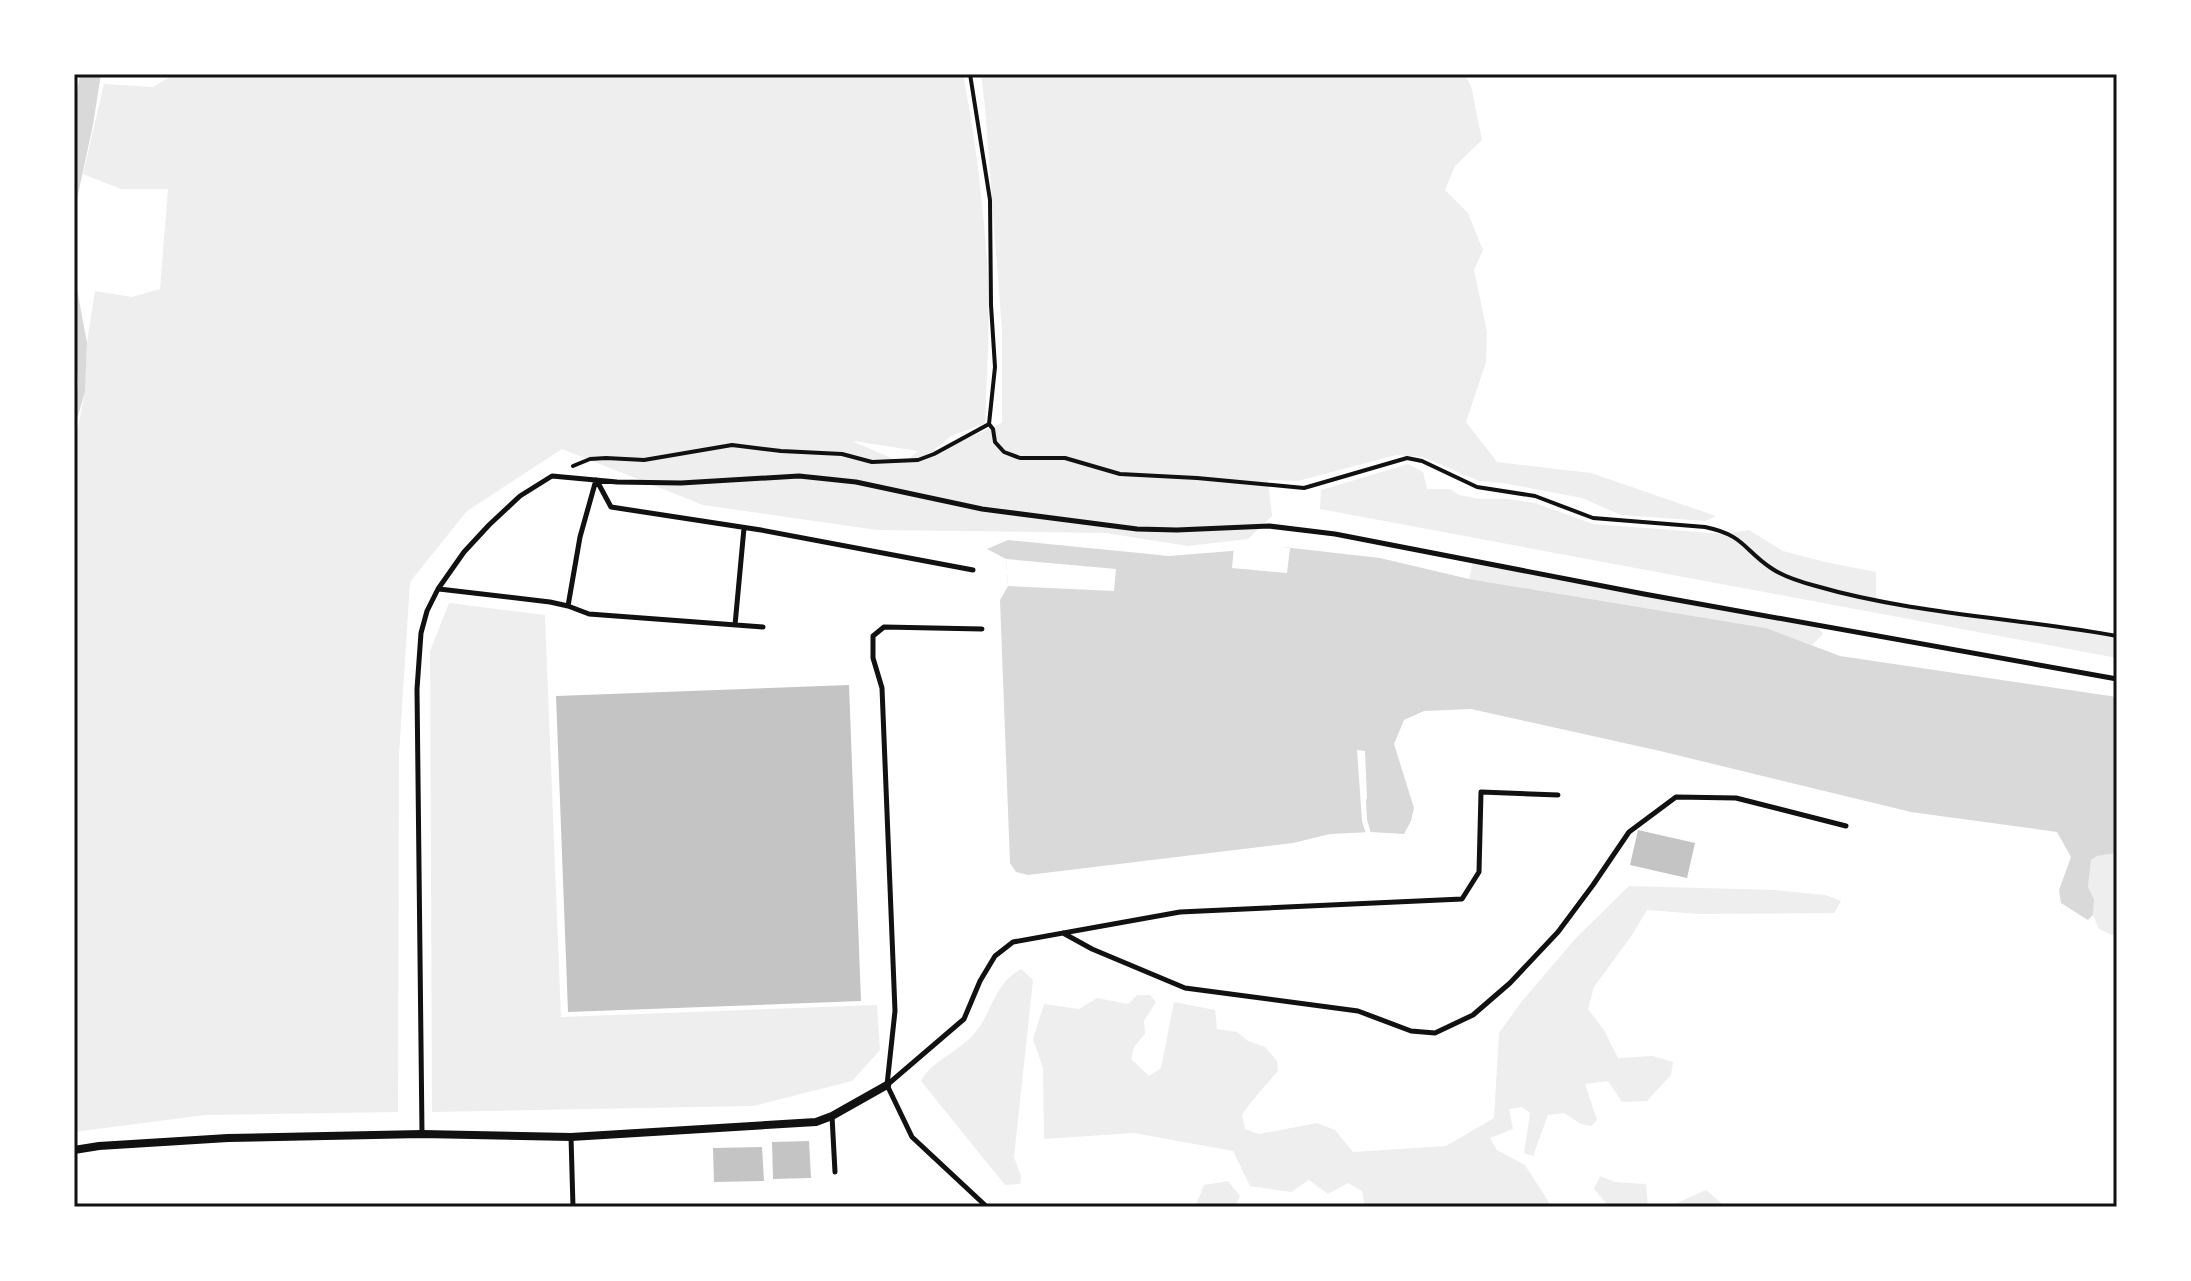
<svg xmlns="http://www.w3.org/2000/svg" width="2191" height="1281" font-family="Arial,sans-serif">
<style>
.green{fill:#eee;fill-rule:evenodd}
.water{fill:#d9d9d9}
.pier{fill:#fff}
.building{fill:#c4c4c4}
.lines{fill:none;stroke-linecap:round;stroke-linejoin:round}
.path{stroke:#111;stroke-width:4}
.service{stroke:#111;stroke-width:5}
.minor{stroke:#111;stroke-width:8}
.neatline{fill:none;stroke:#111;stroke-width:3}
</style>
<rect width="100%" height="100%" fill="#fff"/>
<path class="green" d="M175,74H963C975,136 983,200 987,263C991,316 987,370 985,423L951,436L934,450L937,451L1002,423V331L985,107L981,74H1464L1471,86L1482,140L1455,166L1445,190L1468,213L1483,250L1474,270L1487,332L1486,362L1466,422L1497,462L1591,473L1716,516L1706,521L1621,515L1582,498L1503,483L1479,481L1423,457L1396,455L1298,481L1268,480L1272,516L1248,539L1188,546L1106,533L877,530L703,505L562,449L467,511L410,582L399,755L398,1112L205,1115L74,1132V437L77,432L85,392L87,342L95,291L132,297L160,289L168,189H121L83,174L104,84L153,87ZM854,442V441L918,451L903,463Z
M1408,464L1423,472L1427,489H1450L1459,495L1480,499H1508L1535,503L1593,524L1724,534L1749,530L1783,551L1825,562L1876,572V599L1925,609L2117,636V658L1320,509L1321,490Z
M1473,561L1816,625L1823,634L1812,645L1766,628L1469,579Z
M449,603L545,615L561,1017L877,1005L880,1050L852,1081L753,1106L432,1112L430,651Z
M2117,853V937L2099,929L2093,915L2094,899L2088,887L2091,860L2097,856Z
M1629,886L1774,890L1825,895L1841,901L1834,913L1700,914L1647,910L1632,935L1594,987L1588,1009L1604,1030L1618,1058L1653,1056L1673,1062L1671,1075L1647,1101L1622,1102L1608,1081L1585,1084L1597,1120L1591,1126L1581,1124L1564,1113L1548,1115L1533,1156L1524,1153L1530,1113L1522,1107L1509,1109L1513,1129L1490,1138L1497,1150L1525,1165L1552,1207H1365L1362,1191L1348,1183L1328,1194L1309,1180L1291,1192L1250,1186L1233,1151L1134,1133L1044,1139L1043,1068L1033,1039L1044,1004L1079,1009L1097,998L1128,1004L1137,995H1150L1156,1002L1144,1021L1145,1034L1134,1047L1131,1059L1149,1076L1161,1068L1174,1002L1215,1010L1217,1029L1237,1032L1248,1041L1265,1047L1277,1061L1278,1071L1251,1102L1242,1115L1245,1129L1259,1134L1317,1123L1335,1130L1353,1152L1446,1146L1494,1118L1499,1033L1522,1001L1576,938Z
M1021,969L1033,980L1014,1157L1021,1176L1020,1184L1005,1185L921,1081C932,1060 957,1053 973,1035C993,1013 992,986 1021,969Z
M1600,1176L1615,1182L1646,1184L1648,1207H1600L1606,1203L1594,1189Z
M1228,1181L1240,1196L1235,1207H1195L1204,1185Z
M1706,1190L1726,1207H1668Z"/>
<path class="water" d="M80,74H101L93,125L74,213V109Z
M74,273L87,343L85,392L74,429L78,382L74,337Z
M1008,540L1169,556L1283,547L1380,558L1469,579L1766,628L1840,656L2117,697V853L2097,856L2091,860L2088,887L2094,899L2093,915L2088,920L2061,903L2059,890L2071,857L2057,832L1911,812L1660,751L1471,709L1424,711L1404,720L1394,744L1414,808L1411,821L1404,834L1371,832L1330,834L1293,843L1028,875L1016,872L1010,863L1000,600L1008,586L1006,559L987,549Z"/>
<path class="pier" d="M1265,545L1290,548L1287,573L1232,568L1234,547Z
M1006,559L1116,569L1114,591L1008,586Z
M1357,750L1365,751L1367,798L1366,800L1367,819L1371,834H1366L1362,821Z"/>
<path class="building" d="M849,685L861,1001L568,1012L556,696Z
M1638,830L1695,843L1687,878L1630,865Z
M809,1141L811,1178L773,1179L772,1142Z
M762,1147L764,1181L714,1182L713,1148Z"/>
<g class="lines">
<path class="path" d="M970,74L990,200L991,305L995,367L989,424L993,429L995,442L1004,452L1020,458H1065L1120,474L1197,478L1304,488L1407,458L1422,461L1477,487L1535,496L1593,518L1705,527C1744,535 1743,549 1771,568C1784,577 1801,582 1816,586C1912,614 2019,618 2117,636
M573,466L590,459L606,458L644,460L732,445L781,451L842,454L872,462L918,460L934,454L989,424"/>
<path class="service" d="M597,481L611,507L761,530L973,570
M439,589L550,602L568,606L589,614L763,627
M568,606L580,537L596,480
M735,625L744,528
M982,629L884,627L873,636V658L882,688L895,1011L887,1085L912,1137L987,1207
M1063,933L1092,949L1185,988L1358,1011L1411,1031L1435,1033L1473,1015L1510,983L1558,932L1593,885L1629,832L1676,797L1736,798L1846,826
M887,1085L964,1019L980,981L995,956L1013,942L1180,912L1462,899L1479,872L1481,792L1558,795
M832,1116L835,1172
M422,1133L417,689L421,633L427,611L438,589L464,552L489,525L520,496L552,476L617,482L681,483L799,476L856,482L982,509L1137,529L1177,530L1269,526L1335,534L1644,594L2117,679
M571,1137L573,1207"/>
<path class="minor" d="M74,1150L99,1146L228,1138L422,1134L571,1137L816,1122L832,1116L887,1085"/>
</g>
<rect width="2191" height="1281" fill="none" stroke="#ffffff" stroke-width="152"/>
<rect x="76" y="76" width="2039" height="1129" class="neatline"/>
</svg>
